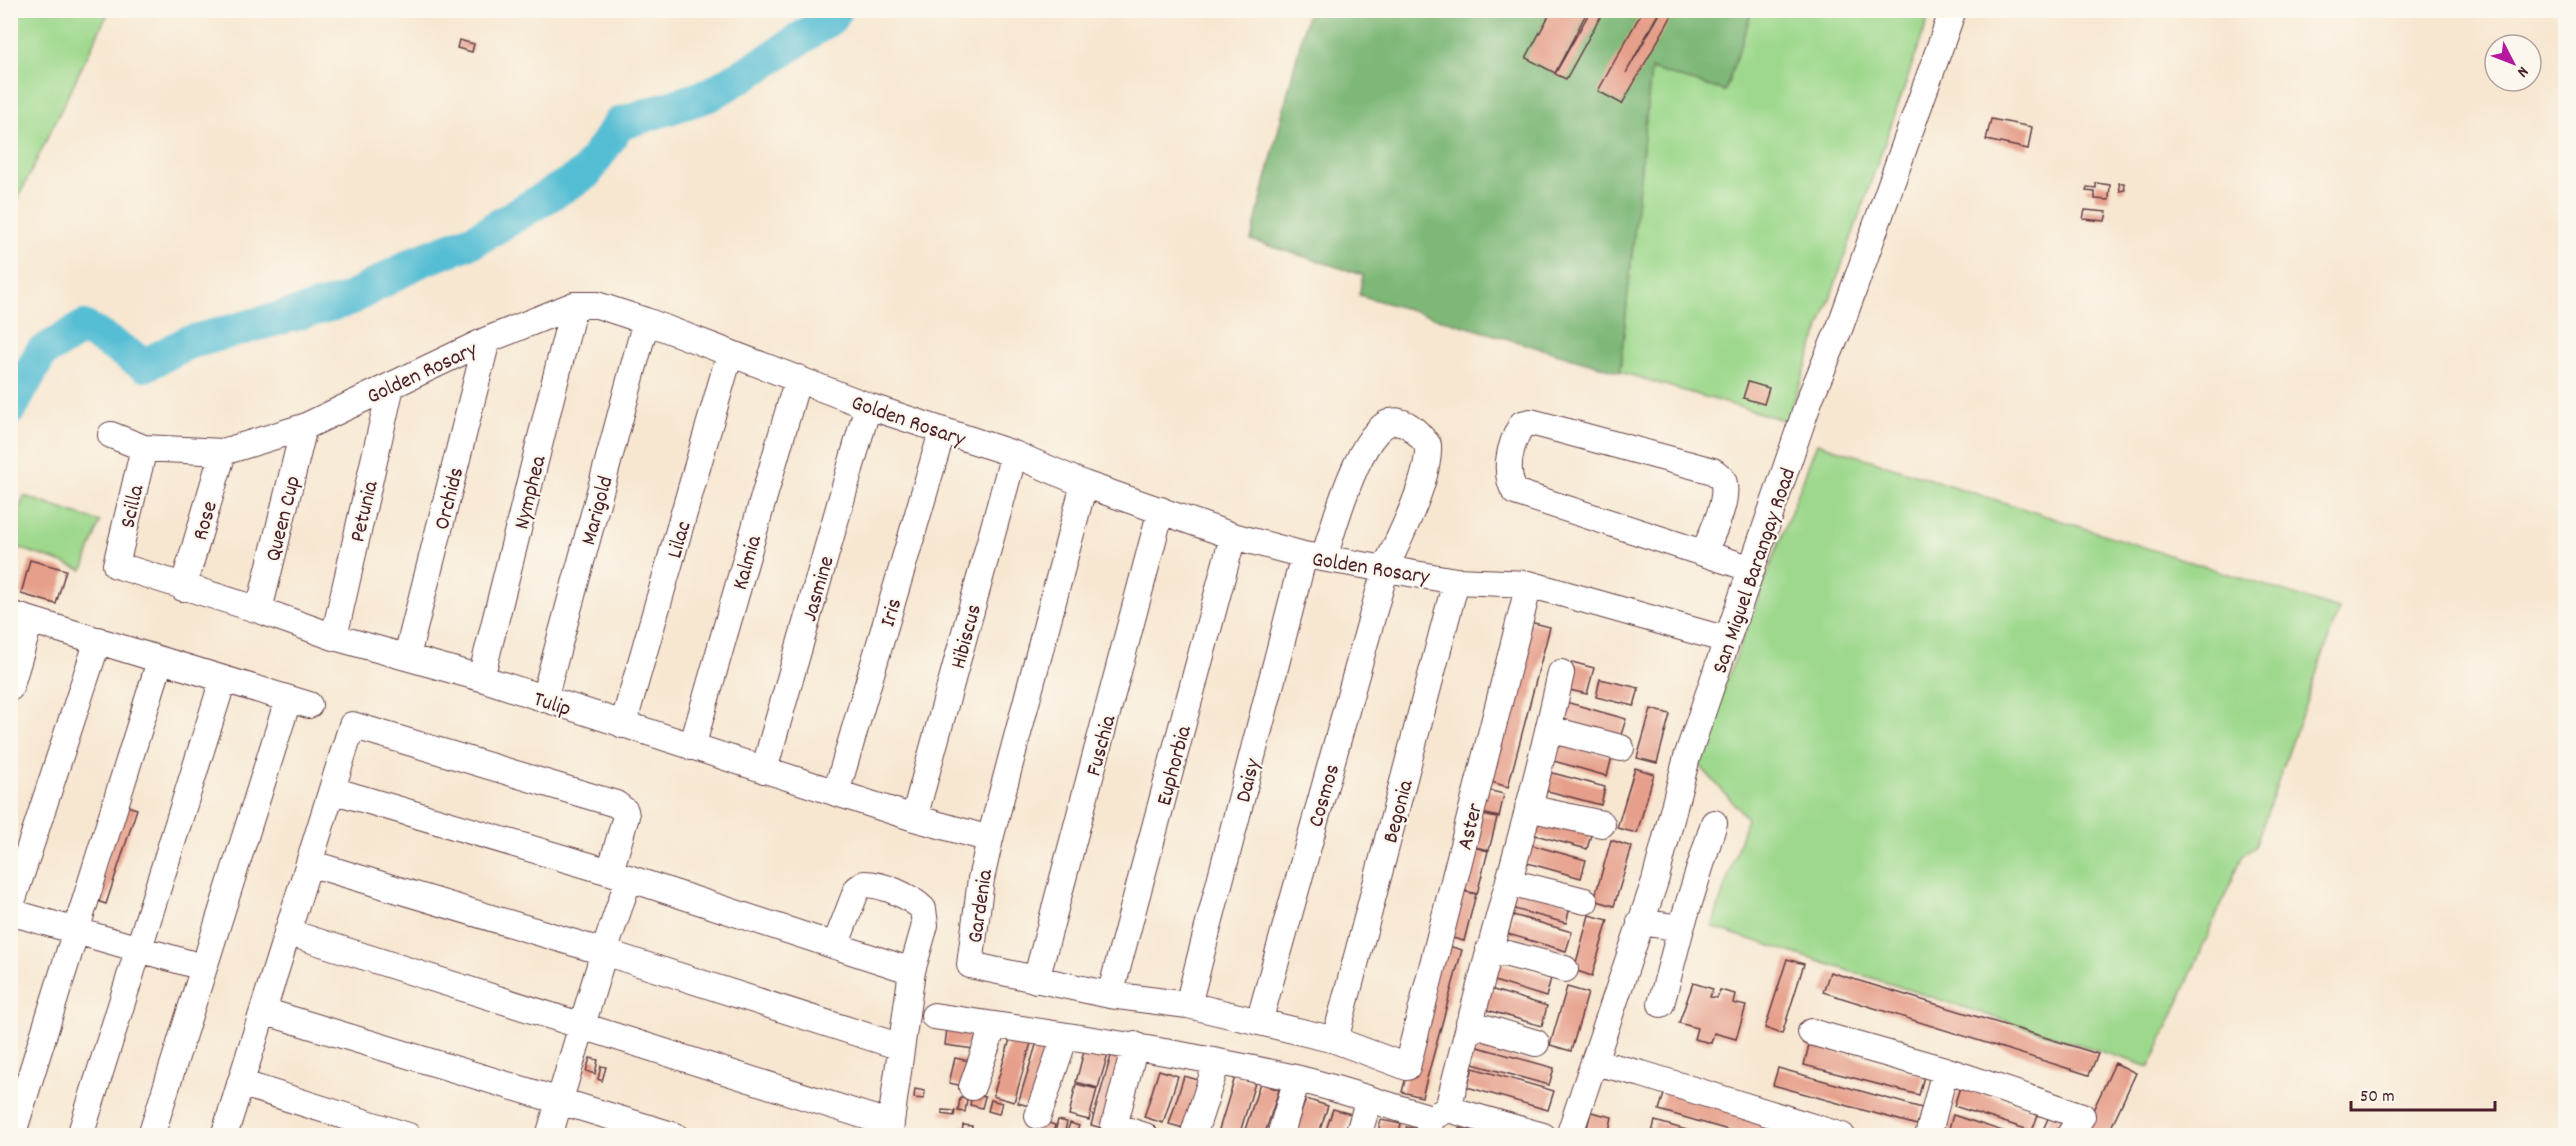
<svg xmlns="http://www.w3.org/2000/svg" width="2576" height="1146" font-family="Dekko,sans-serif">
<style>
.green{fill:#9dd88c;stroke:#747c5c;stroke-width:1.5}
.forest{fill:#7eb878;stroke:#646c52;stroke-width:1.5}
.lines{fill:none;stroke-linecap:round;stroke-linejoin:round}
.river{stroke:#57bed4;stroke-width:34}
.building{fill:#e69f8a}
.minor-casing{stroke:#643d44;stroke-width:28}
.minor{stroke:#fff;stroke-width:26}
.labels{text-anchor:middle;stroke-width:4.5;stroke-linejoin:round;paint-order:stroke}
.street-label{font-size:22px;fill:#4a1f2b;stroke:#fbf7ec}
</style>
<rect width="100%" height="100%" fill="#fbf7ec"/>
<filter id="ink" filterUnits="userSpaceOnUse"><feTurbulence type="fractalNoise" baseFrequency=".0167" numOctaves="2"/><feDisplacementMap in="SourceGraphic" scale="12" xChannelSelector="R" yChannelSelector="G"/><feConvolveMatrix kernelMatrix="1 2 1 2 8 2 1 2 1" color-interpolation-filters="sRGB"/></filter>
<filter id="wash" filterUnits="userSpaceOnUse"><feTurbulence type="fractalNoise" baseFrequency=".008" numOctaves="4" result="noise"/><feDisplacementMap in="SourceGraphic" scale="24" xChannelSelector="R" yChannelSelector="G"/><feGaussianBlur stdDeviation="1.35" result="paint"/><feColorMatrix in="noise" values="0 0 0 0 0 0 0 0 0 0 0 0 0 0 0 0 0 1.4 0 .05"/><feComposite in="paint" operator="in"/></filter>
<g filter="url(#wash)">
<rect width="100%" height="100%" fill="#f7e7d1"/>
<path class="green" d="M11,10L109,11L11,213L10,11Z
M1752,11H1931L1787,421L1620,372L1651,69L1725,91Z
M1817,443L2339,609L2255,847L2243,855L2150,1067L1712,927L1747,818L1696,761Z
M24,496L100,522L83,570L11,545V536Z"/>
<path class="forest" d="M1308,11H1752L1725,91L1651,69L1620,372L1359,295L1363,275L1251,240Z"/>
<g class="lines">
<path class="river" d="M10,409L41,353L84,327L145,365L187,343L348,300L417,262L475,240L586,173L619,124L709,95L767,61L831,18L836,10"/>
</g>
<g id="blocks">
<path class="building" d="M1552,10H1588L1555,73L1526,58Z
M1591,10H1604L1566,79L1555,74Z
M1643,10H1660L1626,73L1662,10H1675L1622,104L1598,91Z
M459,40L474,44L472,52L457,48Z
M1991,119L2032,127L2028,149L1986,140Z
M2096,183L2110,185L2109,200L2095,199V192L2086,191L2087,187L2096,188Z
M2119,183H2124L2125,190L2120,191Z
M2085,210L2107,212L2105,221L2083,219Z
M1748,382L1769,388L1764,404L1743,398Z
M30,560L66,570L56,604L21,594Z
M1530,622L1550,627L1508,787L1488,781Z
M1572,662L1594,668L1587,694L1565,689Z
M1600,679L1639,688L1634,706L1596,697Z
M1566,702L1626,719L1620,738L1561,721Z
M1651,709L1670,714L1657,763L1637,758Z
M1554,742L1612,757L1607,776L1550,760Z
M1635,768L1654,774L1637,833L1617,828Z
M1549,772L1605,787L1601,805L1544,790Z
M1483,789L1504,794L1499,817L1478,812Z
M124,805L137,809L106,904L94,900Z
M1478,814L1497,818L1489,850L1470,846Z
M1533,815L1592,831L1587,849L1528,833Z
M1611,840L1632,847L1614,906L1594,900Z
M1528,844L1586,860L1581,878L1524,862Z
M1470,846L1488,851L1477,894L1458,889Z
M1512,888L1571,904L1566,923L1507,907Z
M1457,890L1476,894L1464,941L1445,936Z
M1513,915L1572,932L1566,951L1508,934Z
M1589,915L1608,920L1592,976L1574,970Z
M1442,944L1462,950L1422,1097L1402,1092Z
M1787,959L1804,964L1782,1034L1765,1028Z
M1493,961L1551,978L1546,997L1488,979Z
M1830,972L2031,1033L2098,1054L2089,1075L1823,992Z
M1693,983L1713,989L1710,997L1717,998L1720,990L1735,994L1733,1003L1746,1006L1736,1039L1714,1033L1711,1043L1694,1039L1697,1028L1679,1023Z
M1567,987L1588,993L1571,1051L1550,1045Z
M1490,989L1547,1006L1542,1026L1484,1009Z
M947,1028L984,1033L981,1050L945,1045Z
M1011,1036L1031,1043L1014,1102L993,1096Z
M1037,1042L1054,1048L1036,1108L1018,1103Z
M1809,1045L1924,1076L1919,1095L1804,1065Z
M1474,1046L1554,1068L1549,1085L1469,1063Z
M1085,1047L1108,1054L1098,1088L1076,1082Z
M1111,1056L1129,1060L1109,1130L1091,1125Z
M590,1058L598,1060L595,1074L586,1071Z
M955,1058L974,1062L968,1087L949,1083Z
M2115,1063L2136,1073L2107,1136H2081Z
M601,1066L606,1067L602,1081L598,1079Z
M1473,1068L1554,1091L1548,1110L1467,1087Z
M1778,1068L1922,1108L1917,1125L1773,1085Z
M1159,1070L1178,1076L1163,1123L1144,1117Z
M1184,1076L1202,1081L1187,1129L1169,1124Z
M1235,1077L1255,1083L1239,1136H1217Z
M1260,1083L1279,1090L1264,1136H1243Z
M1076,1084L1097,1089L1089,1120L1069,1115Z
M1960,1087L2039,1112L2032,1131L1954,1106Z
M915,1089L925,1091L924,1099L914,1098Z
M1665,1091L1785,1125L1781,1136H1749L1659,1110Z
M972,1094L985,1097L982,1108L970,1105Z
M960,1098L967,1099L965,1112L958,1111Z
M1306,1099L1328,1106L1318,1136H1293Z
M991,1100L1002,1103L999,1114L988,1111Z
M1333,1109L1351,1114L1344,1136H1324Z
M942,1110L955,1111L954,1116L942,1114Z
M2052,1110L2070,1118L2062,1136H2040Z
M1591,1112L1612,1117L1608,1136H1585Z
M1953,1115L2015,1135V1136H1958L1948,1132Z
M1038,1120L1055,1125L1052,1136H1034Z
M1058,1120L1067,1122L1064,1136H1054Z
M1381,1120L1401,1124L1398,1136H1377Z
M1655,1121L1704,1135V1136H1651Z
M1070,1123L1079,1126L1075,1136H1066Z
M963,1125L972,1126L971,1134L962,1133Z
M1406,1127L1424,1130L1423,1136H1404Z
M1459,1128L1479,1132L1478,1136H1458Z"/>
</g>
</g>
<g filter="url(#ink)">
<use href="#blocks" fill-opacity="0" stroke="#643d44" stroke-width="1.5"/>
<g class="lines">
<g class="minor-casing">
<path id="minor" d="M111,435L144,448L223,452L304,427L487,340L574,305H597L646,321L868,406L1014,454L1084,484L1233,536L1304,555L1456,581L1529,584L1727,640
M144,448L116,565L259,610L334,637L481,678L914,818L990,839
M1084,484L990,839L981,879L970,965L1110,995L1188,1005L1335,1040L1407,1067L1529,584
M1704,553C1711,534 1727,506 1724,485C1724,478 1718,475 1713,471L1531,422L1522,424C1510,444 1503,471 1515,492L1752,569
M183,588L223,452
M259,610L304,427
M10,614L309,705
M334,637L391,386
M407,656L487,340
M481,678L574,305
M10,688L30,621
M544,699L646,321
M623,725L730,353
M1549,729L1621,748
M692,747L798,378
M764,770L868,406
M836,793L942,432
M1528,808L1602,824
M914,818L1014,454
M309,863L604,952L549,1136
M610,872L912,971L889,1136
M629,878L604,952L901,1047
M1509,882L1585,901
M10,908L98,640
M10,912L202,967
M1640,922L1681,928L1661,1004
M1681,928L1714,823
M287,932L891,1124
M835,946L857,889L864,884C883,884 910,896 923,909L925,925L912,971
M1489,949L1565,969
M1036,980L1161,510
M1110,995L1233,536
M1188,1005L1304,555
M263,1011L675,1136
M934,1016C1055,1034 1176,1051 1295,1078C1341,1089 1386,1105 1431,1118
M1259,1022L1386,567C1400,536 1430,479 1428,445C1421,437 1411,424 1400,422C1363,412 1332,533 1324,558
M1469,1023L1536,1043
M1811,1032L1945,1070L2082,1116L2069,1136
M1335,1040L1456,581
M1135,1045L1114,1126L1145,1136
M1594,1062L1642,1074L1842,1136
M240,1083L408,1136
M972,1087L994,1025
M1448,1109L1543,1136
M1038,1116L1065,1036
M1428,1135L1431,1118L1448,1109C1483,963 1530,820 1561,673
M12,1136L160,661
M80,1136L223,680
M151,1136L288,700
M224,1136C266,999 309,862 352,725L616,804L625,811L626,816L610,872L332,790
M1193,1136L1217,1062
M1280,1136L1297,1079
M1358,1136L1369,1099
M1569,1136L1655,881L1687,757L1810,398L1840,327L1953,10
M1928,1136L1945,1070"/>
</g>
<use href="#minor" class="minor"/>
</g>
</g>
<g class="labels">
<g class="street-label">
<text transform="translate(421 371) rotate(-25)" y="8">Golden Rosary</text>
<text transform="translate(909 419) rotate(19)" y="8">Golden Rosary</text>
<text transform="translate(528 492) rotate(-76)" y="8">Nymphea</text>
<text transform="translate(447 498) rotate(-76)" y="8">Orchids</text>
<text transform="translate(130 506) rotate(-77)" y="8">Scilla</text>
<text transform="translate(595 510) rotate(-75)" y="8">Marigold</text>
<text transform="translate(362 511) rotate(-77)" y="8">Petunia</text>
<text transform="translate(281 518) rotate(-76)" y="8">Queen Cup</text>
<text transform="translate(203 520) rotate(-74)" y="8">Rose</text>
<text transform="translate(677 539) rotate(-74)" y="8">Lilac</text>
<text transform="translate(745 562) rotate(-74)" y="8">Kalmia</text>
<text transform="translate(1371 566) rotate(9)" y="8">Golden Rosary</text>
<text transform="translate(1752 570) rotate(-71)" y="8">San Miguel Barangay Road</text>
<text transform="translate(816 588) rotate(-74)" y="8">Jasmine</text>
<text transform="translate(889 612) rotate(-74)" y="8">Iris</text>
<text transform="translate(964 636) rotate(-75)" y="8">Hibiscus</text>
<text transform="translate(553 702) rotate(18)" y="8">Tulip</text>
<text transform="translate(1099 745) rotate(-75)" y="8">Fuschia</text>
<text transform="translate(1172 765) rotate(-75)" y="8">Euphorbia</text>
<text transform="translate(1246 780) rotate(-76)" y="8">Daisy</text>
<text transform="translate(1322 795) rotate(-74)" y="8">Cosmos</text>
<text transform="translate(1396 811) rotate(-75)" y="8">Begonia</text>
<text transform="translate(1468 826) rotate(-76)" y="8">Aster</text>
<text transform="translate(978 906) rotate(-82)" y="8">Gardenia</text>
</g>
</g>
<rect width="2576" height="1146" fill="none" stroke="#fbf7ec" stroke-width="36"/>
<g transform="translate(2513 63) rotate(132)"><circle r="28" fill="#fbf7ec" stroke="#b4a19f" stroke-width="1.5"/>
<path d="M0-4.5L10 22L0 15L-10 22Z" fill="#b5179e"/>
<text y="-9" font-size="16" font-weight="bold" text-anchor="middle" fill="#4a1f2b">N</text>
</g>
<path d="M2351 1101v9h144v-9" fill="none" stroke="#4a1f2b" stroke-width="3"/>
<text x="2360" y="1101" font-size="18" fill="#4a1f2b" stroke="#fbf7ec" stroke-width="4.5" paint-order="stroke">50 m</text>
</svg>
